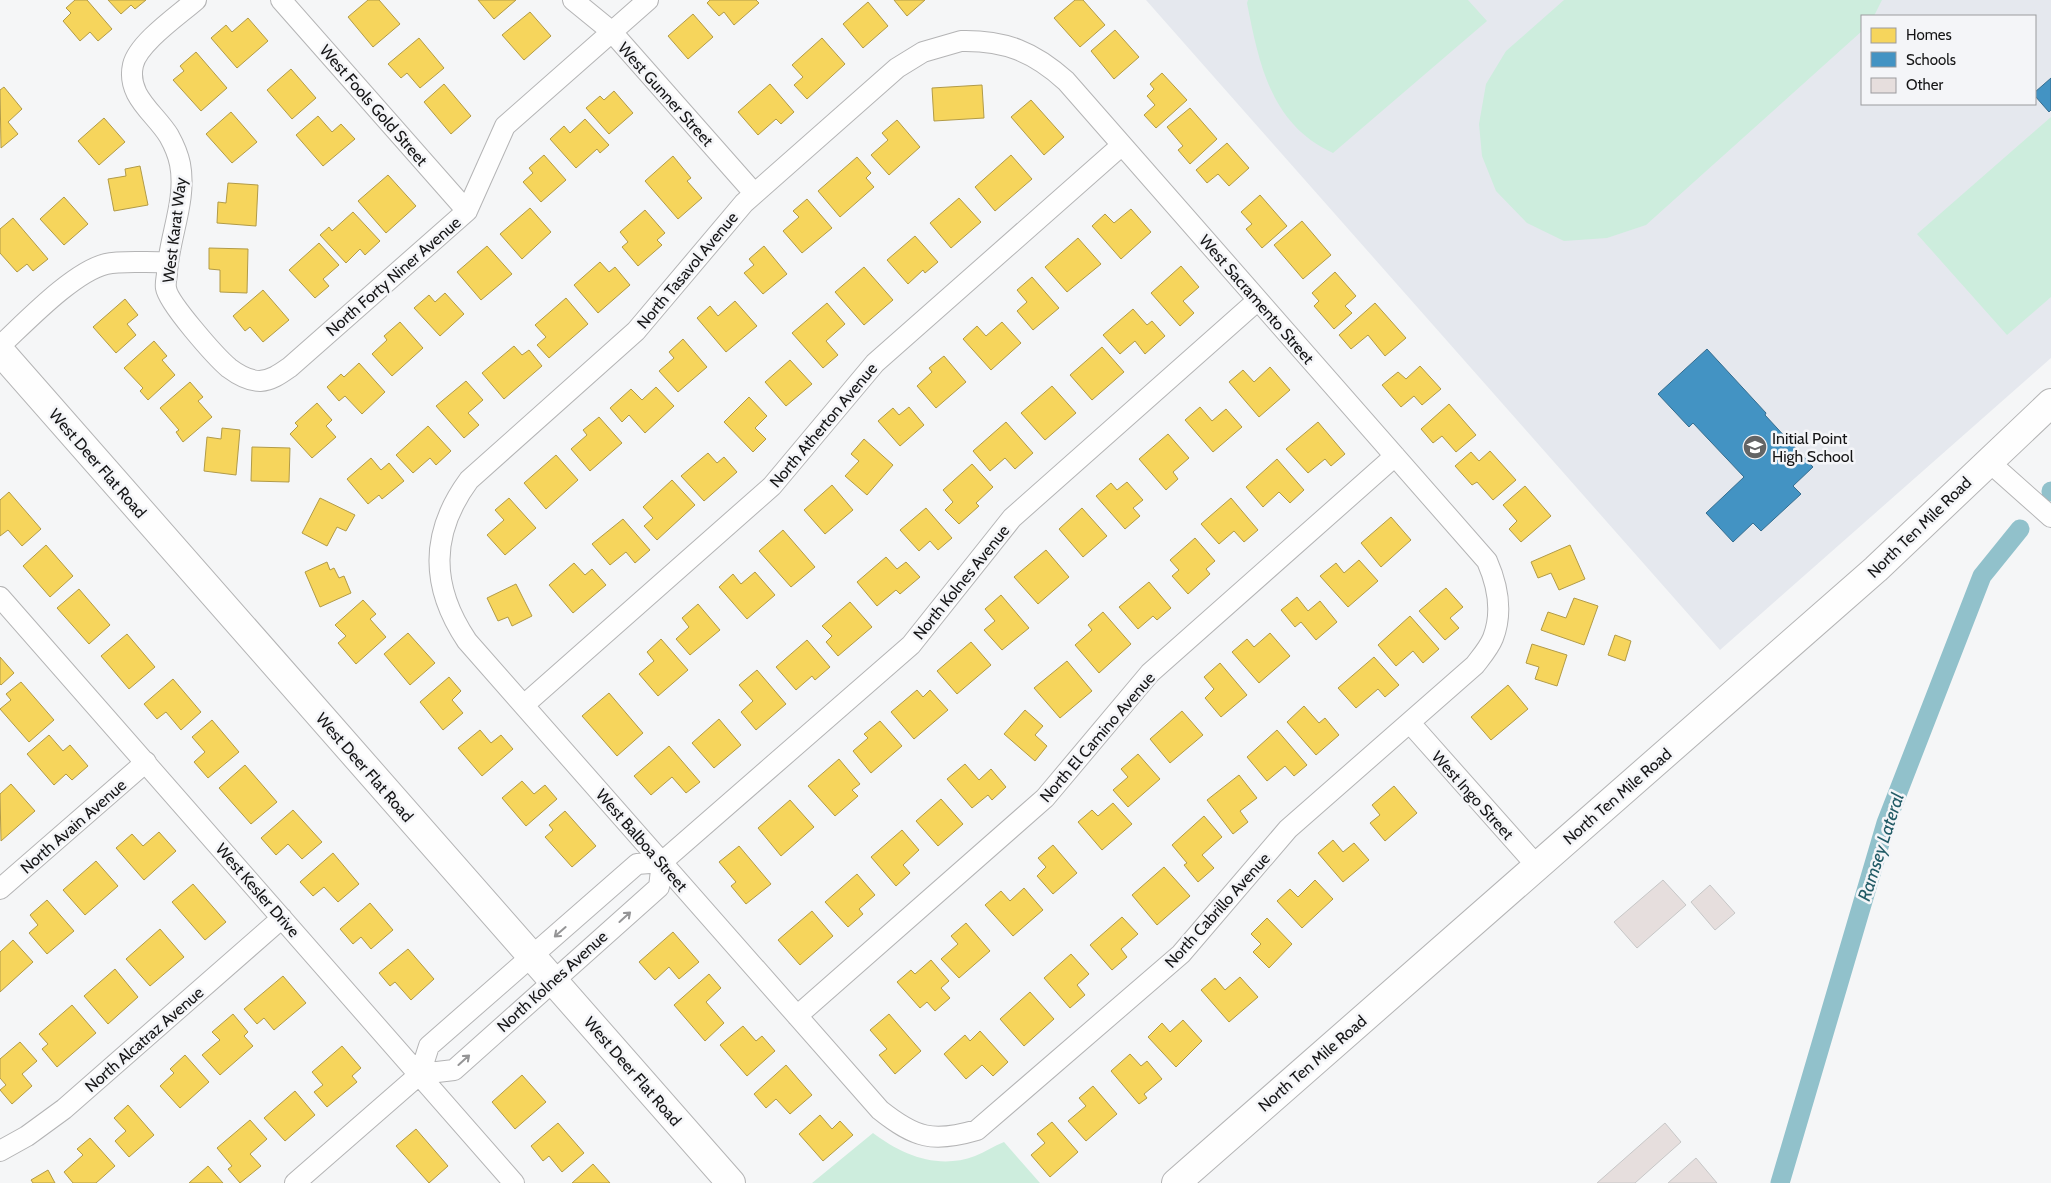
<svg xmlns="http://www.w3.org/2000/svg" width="2051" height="1183" font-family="Cabin,sans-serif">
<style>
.built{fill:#e5e8ee;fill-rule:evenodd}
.green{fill:#cdeddd}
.homes{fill:#f6d55c;stroke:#b29b47}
.schools{fill:#4393c3;stroke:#356d8f}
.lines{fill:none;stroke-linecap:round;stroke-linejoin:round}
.canal{stroke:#91c1cb;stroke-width:19}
.building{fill:#e6dedd;stroke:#c7c7c7}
.minor-casing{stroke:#b4b4b5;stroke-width:22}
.secondary-casing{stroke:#b4b4b5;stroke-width:30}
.minor{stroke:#fefefe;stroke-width:20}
.secondary{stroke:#fefefe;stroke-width:28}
.oneway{stroke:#959596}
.labels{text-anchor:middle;stroke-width:5;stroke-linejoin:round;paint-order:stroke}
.street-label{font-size:16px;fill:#151516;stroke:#f4f5f8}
.poi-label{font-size:16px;fill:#151516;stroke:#f4f5f8;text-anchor:start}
.water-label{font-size:18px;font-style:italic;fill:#225b66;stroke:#f4f5f8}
</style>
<rect width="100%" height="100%" fill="#f5f6f7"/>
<path class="built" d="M1146,0H2051V358L1720,650ZM1862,16H2035V104H1862Z"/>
<path class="green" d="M1248,0H1468L1487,21L1333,153C1271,125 1259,64 1247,3Z
M1564,0H1882L1874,16H1862V31L1646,225L1607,238L1564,241L1527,223L1496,191L1482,156L1479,124L1486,84L1506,51Z
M2051,117V297L2007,335L1917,234Z
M873,1133C902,1155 938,1170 975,1156C985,1152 994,1146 1004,1142L1040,1183H812Z"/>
<path class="homes" d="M75,0H87L112,29L98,41L90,32L80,41L63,21L71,13L66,8Z
M108,0H146L135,9L131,5L121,14Z
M368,0H379L400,24L373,47L348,17Z
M478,0H516L494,19Z
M710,0H756L759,3L734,25L724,12L719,16L707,3Z
M894,0H925L907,16Z
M1075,0H1083L1105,25L1080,47L1054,18Z
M868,2L888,26L863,48L843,24Z
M530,12L551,36L524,60L502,35Z
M693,14L713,37L688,59L668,36Z
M248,18L268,41L237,68L211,38L226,25L232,32Z
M1115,30L1139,57L1114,79L1091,51Z
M419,38L444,68L420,88L407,73L401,78L388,64Z
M822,38L845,64L807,99L794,85L803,77L792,65Z
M196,52L227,88L201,111L173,80L184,71L180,66Z
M291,69L316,98L292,119L267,90Z
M1162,73L1187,100L1156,128L1144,115L1155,105L1147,96L1154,89L1150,84Z
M444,84L471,116L451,134L424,102Z
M770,84L794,112L781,124L776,119L758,135L738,112Z
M982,85L984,118L934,121L932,88Z
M4,87L22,109L8,122L18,134L1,148L0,90Z
M614,91L633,113L609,134L586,108L600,96L604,100Z
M1031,100L1064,137L1044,155L1011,117Z
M1190,108L1217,139L1190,164L1178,150L1183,146L1167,127Z
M231,112L257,142L232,163L206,134Z
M318,116L332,132L341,124L355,139L323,166L296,135Z
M104,118L125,142L99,165L78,141Z
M585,119L609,145L600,153L597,149L576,168L550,139L564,126L570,133Z
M897,120L920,147L889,175L871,155L888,140L882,133Z
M1227,143L1249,168L1229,186L1218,174L1207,183L1196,170Z
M544,155L566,180L541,202L523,182L533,173L529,168Z
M1011,155L1032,179L995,211L975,187Z
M673,156L691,178L687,181L702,198L678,219L645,181Z
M857,157L871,173L866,178L874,187L840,217L818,191Z
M140,166L148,205L114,211L108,179L126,176L125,169Z
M388,175L416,206L386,233L358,201Z
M228,183L258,185L256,226L217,223L218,202L226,203Z
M1260,195L1287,226L1262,248L1246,229L1252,224L1241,212Z
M64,197L88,224L64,245L40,219Z
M959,198L981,222L951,248L930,223Z
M807,199L832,228L802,253L783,231L799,217L793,211Z
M530,208L551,232L522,259L500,234Z
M1131,209L1151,232L1121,259L1092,226L1105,214L1114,223Z
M645,210L665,233L657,240L662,245L638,266L622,247L628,242L620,232Z
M353,212L380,241L365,255L360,249L346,263L320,235L329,227L332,231Z
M13,218L48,259L33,271L27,264L17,272L0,253V229Z
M1302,221L1331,255L1303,279L1274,245Z
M915,236L938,262L925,273L923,270L908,284L887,260Z
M1078,238L1101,264L1067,292L1045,267Z
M319,243L339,265L323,279L329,286L315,298L289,270Z
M487,246L512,274L481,300L457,272Z
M764,246L787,274L763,294L744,273L754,265L749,259Z
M209,248L248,249L247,293L220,292V270L209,269Z
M600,262L609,272L615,267L630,285L598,313L574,285Z
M1181,266L1199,287L1183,301L1194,313L1180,326L1151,293Z
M864,267L893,300L864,325L835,292Z
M1335,272L1356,296L1345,306L1352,313L1334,329L1314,306L1319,301L1312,293Z
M1032,277L1059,308L1033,330L1017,311L1027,302L1017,290Z
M263,290L289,320L263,342L250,327L245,331L233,316Z
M445,293L464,314L440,336L414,308L429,295L435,302Z
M566,298L588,324L549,358L537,345L546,337L535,325Z
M125,299L138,315L127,324L136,335L116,353L93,327Z
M735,301L757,326L726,352L697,318L710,306L718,316Z
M827,303L845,324L826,341L838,355L823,368L792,333Z
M1375,303L1406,338L1385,356L1368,335L1351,349L1339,335Z
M1133,309L1147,325L1152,321L1165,336L1145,354L1135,341L1120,354L1103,335Z
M400,322L423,348L392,376L372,354L387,340L384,336Z
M1002,322L1021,343L991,370L963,339L977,326L986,336Z
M683,339L707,367L678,392L659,371L674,358L669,352Z
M154,341L167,356L162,360L175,375L148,400L140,391L143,388L124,368Z
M514,346L522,355L529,350L542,366L504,399L482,373Z
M1102,347L1124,372L1092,400L1070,375Z
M944,356L966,382L936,408L917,386L932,372L929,368Z
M790,360L812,384L786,406L765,382Z
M359,363L385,392L362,414L345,396L339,401L327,387L341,374L344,377Z
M1420,366L1441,389L1422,405L1414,396L1401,407L1382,385L1398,372L1406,379Z
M1270,367L1290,390L1259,417L1229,382L1243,370L1254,382Z
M466,381L483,400L468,413L479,425L464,438L436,406Z
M190,382L203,397L198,401L212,417L183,442L176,432L179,430L160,408Z
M1052,386L1076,413L1045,440L1021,413Z
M656,387L674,406L645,433L629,415L622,422L610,408L631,389L642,400Z
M749,397L767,416L755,428L766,439L753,452L724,422Z
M317,403L332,420L326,426L336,437L312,458L290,434L298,426L295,423Z
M1449,404L1476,435L1456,452L1442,436L1433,443L1421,429Z
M909,407L924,425L900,446L878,421L893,408L899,415Z
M1200,407L1212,421L1226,409L1242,427L1213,452L1185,420Z
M599,417L622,443L590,471L571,449L587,435L583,430Z
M1006,422L1033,453L1015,469L1005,458L990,471L973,451Z
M1318,422L1345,454L1331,466L1325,459L1308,473L1286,449Z
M428,426L451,451L436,465L430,458L413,473L396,455Z
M222,428L240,430L236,475L204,471L207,437L221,439Z
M1168,434L1189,458L1173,472L1178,479L1166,490L1139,459Z
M864,439L893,465L867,495L845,476L859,461L851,454Z
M252,447L290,448L289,482L251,481Z
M1490,451L1516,480L1493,500L1477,482L1472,485L1455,466L1471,452L1479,461Z
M708,453L717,463L724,457L737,472L704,501L681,476Z
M556,455L578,480L546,509L524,483Z
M371,458L381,470L389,463L404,481L382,499L379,495L368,504L347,479Z
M1277,459L1304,490L1290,503L1279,492L1263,507L1246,487Z
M972,464L993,487L976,503L979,506L959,524L945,510L953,502L943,490Z
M672,480L695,505L657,540L644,526L653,518L643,507Z
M1127,482L1143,500L1133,508L1140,516L1125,529L1096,496L1111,483L1117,490Z
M832,485L853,510L825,534L804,510Z
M1525,486L1551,516L1521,542L1509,529L1517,521L1503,505Z
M9,492L41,529L22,546L8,530L0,536V500Z
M320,498L355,515L346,531L337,527L327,546L302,533Z
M509,498L536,528L505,555L487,535L504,520L495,510Z
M1231,498L1258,530L1244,542L1234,531L1219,544L1201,524Z
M926,508L952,538L938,550L930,541L919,551L900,530Z
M1082,508L1107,536L1083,557L1059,529Z
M1391,517L1411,540L1381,567L1361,543Z
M623,519L650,550L635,563L626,552L610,565L592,544Z
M783,530L815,567L791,587L759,551Z
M1195,538L1215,561L1206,569L1210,574L1188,594L1172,576L1179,570L1170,560Z
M46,545L73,576L50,597L23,566Z
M1570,545L1585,579L1559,590L1551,573L1538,578L1531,562Z
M1046,550L1069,577L1038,604L1014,577Z
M886,557L897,569L906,562L920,577L900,594L896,590L877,606L857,582Z
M1359,560L1378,581L1348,607L1320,576L1336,563L1344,573Z
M327,562L330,570L334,568L339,578L344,576L351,593L320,607L305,572Z
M574,563L585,575L592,569L606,585L573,613L549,585Z
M755,572L775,595L747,619L719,587L733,574L741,584Z
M1149,582L1171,608L1157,620L1153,616L1138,629L1119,607Z
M516,584L532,616L512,626L508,617L498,621L487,598Z
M1446,588L1463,607L1450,618L1459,628L1445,640L1419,611Z
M79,589L110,625L89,644L57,608Z
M1001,595L1029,628L1002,650L984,630L995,621L985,609Z
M1297,597L1308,611L1320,601L1337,622L1316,640L1301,622L1295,627L1281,610Z
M1574,598L1598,606L1584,645L1541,630L1548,612L1566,618Z
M363,600L376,614L370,619L386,637L356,664L338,643L346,636L335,625Z
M850,602L872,627L838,656L826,642L832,636L822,626Z
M698,604L720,630L690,655L676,639L689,627L682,618Z
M1103,612L1131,644L1099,673L1075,645L1092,630L1088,625Z
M1410,616L1439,649L1423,663L1413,651L1396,666L1378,645Z
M408,633L435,663L410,685L384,654Z
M1270,633L1290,656L1259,683L1232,652L1247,639L1254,647Z
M127,634L155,667L129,689L101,656Z
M1615,635L1631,641L1625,661L1608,655Z
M661,639L688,670L658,696L639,674L654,661L647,652Z
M807,640L830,667L815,680L812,676L796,690L776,667Z
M971,642L991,665L957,694L937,671Z
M1532,644L1567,655L1557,686L1535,679L1539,667L1526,663Z
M0,657L14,673L1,685L0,684Z
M1374,657L1399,685L1385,697L1378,689L1356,708L1338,688Z
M1067,661L1092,691L1060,718L1034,688Z
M1220,663L1247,695L1221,717L1205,698L1214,689L1204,677Z
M757,670L786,704L756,730L741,712L753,701L739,685Z
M449,677L461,691L452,700L463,713L443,730L420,702Z
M173,679L201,712L181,730L166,712L157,719L144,704Z
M21,682L54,720L29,742L0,709L11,700L6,694Z
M1508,685L1528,709L1491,740L1471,717Z
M917,690L923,697L930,690L948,710L914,739L891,712Z
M609,693L643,733L617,756L582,716Z
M1304,706L1319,723L1325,718L1339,735L1316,755L1287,722Z
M1025,710L1043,726L1035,735L1047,746L1035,761L1004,734Z
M1182,711L1203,735L1170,763L1150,739Z
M719,719L741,745L714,768L692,743Z
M212,720L239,752L208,778L194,762L205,752L192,737Z
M880,721L902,746L871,773L853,751L868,738L864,734Z
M480,730L491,743L501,735L513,749L482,776L458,748Z
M1277,730L1307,765L1294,776L1285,766L1267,781L1247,757Z
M49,735L63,751L70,745L88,766L72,780L66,774L54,785L27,754Z
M669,746L700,782L686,793L672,777L651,795L634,776Z
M1138,754L1160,779L1128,807L1113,790L1128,777L1121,769Z
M839,759L860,784L852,790L858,796L835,816L808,786Z
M965,764L979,780L991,769L1006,787L992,800L988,795L972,808L947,779Z
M245,765L277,802L251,824L219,788Z
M1239,775L1257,798L1240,811L1248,822L1233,834L1207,800Z
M522,781L534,794L545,785L557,799L526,826L502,798Z
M11,784L35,811L1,841L0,794Z
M1394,786L1417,813L1385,841L1370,823L1380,815L1372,805Z
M941,799L963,824L938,846L916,821Z
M790,800L814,827L781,856L758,828Z
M1113,803L1132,824L1102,850L1078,822L1092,810L1098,816Z
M293,810L322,842L302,859L288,844L276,855L261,838Z
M565,811L596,846L572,867L545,837L553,830L549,825Z
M1204,816L1222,837L1202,855L1214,868L1198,882L1184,865L1187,863L1172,845Z
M902,830L919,850L903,865L910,873L896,886L871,857Z
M159,832L176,851L144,880L116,848L132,834L143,846Z
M1333,840L1343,852L1354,843L1369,860L1343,882L1318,853Z
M1053,845L1077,873L1053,894L1037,876L1046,867L1038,858Z
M739,846L771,884L746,904L731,886L736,882L719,862Z
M333,853L359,884L338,902L324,887L313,896L300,882Z
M96,861L118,886L85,915L63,890Z
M1164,867L1190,896L1157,925L1132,895Z
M857,874L875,895L859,909L863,914L848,927L825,902Z
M1315,880L1333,899L1302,928L1277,901L1290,889L1298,897Z
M193,884L226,922L205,940L172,902Z
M1024,888L1043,910L1013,936L985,905L1001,891L1010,901Z
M47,900L74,931L47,954L29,933L38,925L30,915Z
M370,903L393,930L371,949L361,937L353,944L340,929Z
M812,911L833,936L800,965L778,940Z
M1122,917L1138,934L1121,949L1127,957L1112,970L1090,945Z
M1267,918L1292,944L1269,968L1253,952L1261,944L1251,934Z
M966,923L990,951L959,978L941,959L958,944L951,936Z
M160,929L184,957L150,986L126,959Z
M673,932L699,962L679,979L669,967L655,980L639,962Z
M13,940L33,962L0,992V952Z
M408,949L434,979L411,1000L395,982L390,986L379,973Z
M1071,954L1089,974L1077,985L1085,995L1070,1008L1044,978Z
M931,960L949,981L941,988L950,998L935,1011L927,1002L920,1008L897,982L911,970L915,974Z
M115,969L138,997L108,1024L84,996Z
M709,974L721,988L706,1002L724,1023L705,1041L674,1005Z
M283,976L306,1003L274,1030L264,1018L257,1024L244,1009Z
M1240,977L1258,997L1229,1022L1201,990L1215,978L1225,990Z
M1030,992L1054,1019L1024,1046L1000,1019Z
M72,1005L96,1033L57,1067L42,1049L48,1044L39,1034Z
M233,1014L248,1032L244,1036L253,1046L220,1075L202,1055L220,1040L212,1032Z
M889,1014L921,1051L895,1074L879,1055L887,1049L870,1030Z
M1183,1020L1202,1041L1176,1067L1148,1037L1162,1023L1170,1032Z
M743,1026L756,1041L762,1036L775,1051L747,1076L720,1045Z
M980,1031L1008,1062L993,1076L982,1065L966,1079L944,1054L965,1035L970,1041Z
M20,1042L37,1061L22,1074L32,1086L12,1104L0,1090L6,1085L0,1078V1059Z
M342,1046L361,1068L352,1076L357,1082L327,1107L314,1092L323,1085L312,1072Z
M1130,1054L1141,1066L1147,1061L1162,1079L1144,1094L1147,1098L1139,1104L1111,1071Z
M185,1055L209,1082L180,1108L160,1086L174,1073L170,1069Z
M786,1065L812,1095L790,1114L776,1099L766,1108L754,1094Z
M522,1075L546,1102L515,1129L492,1102Z
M1093,1086L1117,1114L1086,1141L1068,1121L1086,1106L1079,1098Z
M295,1091L315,1115L285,1141L264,1118Z
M128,1105L154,1135L129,1157L115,1141L126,1131L114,1118Z
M820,1115L832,1129L840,1121L853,1135L823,1161L799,1134Z
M250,1120L267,1139L250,1154L261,1166L240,1183L228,1169L232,1166L217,1148Z
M1052,1122L1078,1152L1050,1177L1031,1155L1045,1143L1037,1134Z
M558,1123L584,1153L562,1172L549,1156L543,1161L531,1146Z
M416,1129L448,1166L429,1183L396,1146Z
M90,1138L115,1166L96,1183H73L64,1172L83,1155L77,1149Z
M593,1164L610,1183H572Z
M208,1166L223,1183H189Z
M48,1170L55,1183H33L31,1180Z"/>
<path class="schools" d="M2051,78V110L2049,112L2035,96V92Z
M1707,349L1766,413L1765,415L1813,467L1793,486L1801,494L1761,531L1753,523L1733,542L1706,513L1744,477L1693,423L1689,427L1658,394Z"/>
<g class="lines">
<path class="canal" d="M2051,492V491
M1780,1183L1886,823L1982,576L2020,529"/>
</g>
<path class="building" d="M1663,880L1686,905L1637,948L1614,922Z
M1710,885L1735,913L1715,930L1691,902Z
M1665,1123L1681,1142L1635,1183H1597Z
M1696,1158L1717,1183H1668Z"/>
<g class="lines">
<g class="minor-casing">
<path id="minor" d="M196,0C179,15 138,43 133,65C126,96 155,113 169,136C174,145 178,154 180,164C187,200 169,237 167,273C167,277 165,283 166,288C168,303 216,357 229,368C237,374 249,381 260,381C272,380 280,374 290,367L467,211L505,126L648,0
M281,0L467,211
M573,0L611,31L754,193
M961,41C1005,40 1034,52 1066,81L1487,561C1498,586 1503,612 1493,638C1489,648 1481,657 1475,665L1288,829L1181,954L977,1130C933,1143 915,1138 880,1110L467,641C430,586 430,533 469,480L636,331L744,203L897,68L923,52Z
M0,346C26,322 73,272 106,264C122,260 150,263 168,262
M1988,461L2051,517
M0,597L514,1183
M524,705L772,486L875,363L1122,145
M1410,723L1537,866
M662,862L911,645L1012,518L1258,300
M0,889L146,762
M797,1016L1045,798L1150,673L1395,456
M0,1151L27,1136L64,1109L282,918
M295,1183L420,1074L429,1046L637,864L662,862L659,887L454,1070L420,1074"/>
</g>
<g class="secondary-casing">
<path id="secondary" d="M0,351L731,1183
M1176,1183L1876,569L2051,403"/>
</g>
<use href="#minor" class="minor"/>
<use href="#secondary" class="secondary"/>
</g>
<defs><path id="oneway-shaft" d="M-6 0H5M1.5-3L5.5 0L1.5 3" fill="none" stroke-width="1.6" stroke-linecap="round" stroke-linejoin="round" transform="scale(1.25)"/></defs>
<g class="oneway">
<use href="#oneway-shaft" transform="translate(625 917) rotate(-42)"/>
<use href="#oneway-shaft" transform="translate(560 932) rotate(139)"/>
<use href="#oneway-shaft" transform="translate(464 1060) rotate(-42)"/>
</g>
<defs>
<g id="school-disc" transform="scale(1.25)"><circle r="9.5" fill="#636465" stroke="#f4f5f8"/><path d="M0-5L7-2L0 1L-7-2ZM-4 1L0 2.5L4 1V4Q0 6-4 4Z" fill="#fff"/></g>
</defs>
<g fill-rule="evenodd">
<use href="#school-disc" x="1755" y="447"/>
</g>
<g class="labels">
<g class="street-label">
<text transform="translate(666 94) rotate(48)" y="6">West Gunner Street</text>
<text transform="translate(374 105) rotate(49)" y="6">West Fools Gold Street</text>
<text transform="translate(174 230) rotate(-83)" y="6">West Karat Way</text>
<text transform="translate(687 270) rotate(-50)" y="6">North Tasavol Avenue</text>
<text transform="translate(393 276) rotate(-41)" y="6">North Forty Niner Avenue</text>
<text transform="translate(1257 299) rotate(49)" y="6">West Sacramento Street</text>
<text transform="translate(823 425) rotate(-50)" y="6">North Atherton Avenue</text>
<text transform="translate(98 463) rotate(49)" y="6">West Deer Flat Road</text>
<text transform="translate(1919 527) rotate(-44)" y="6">North Ten Mile Road</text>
<text transform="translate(961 582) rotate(-51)" y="6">North Kolnes Avenue</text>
<text transform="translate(1097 737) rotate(-49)" y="6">North El Camino Avenue</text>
<text transform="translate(365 767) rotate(49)" y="6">West Deer Flat Road</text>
<text transform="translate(1473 795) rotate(48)" y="6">West Ingo Street</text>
<text transform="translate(1617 796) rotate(-41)" y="6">North Ten Mile Road</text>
<text transform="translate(73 826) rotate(-41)" y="6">North Avain Avenue</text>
<text transform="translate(642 840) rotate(49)" y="6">West Balboa Street</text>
<text transform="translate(258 890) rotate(49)" y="6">West Kesler Drive</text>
<text transform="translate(1217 910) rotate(-48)" y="6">North Cabrillo Avenue</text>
<text transform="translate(552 981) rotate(-42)" y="6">North Kolnes Avenue</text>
<text transform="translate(144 1039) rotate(-41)" y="6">North Alcatraz Avenue</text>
<text transform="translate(1312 1063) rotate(-41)" y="6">North Ten Mile Road</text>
<text transform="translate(633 1071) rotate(49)" y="6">West Deer Flat Road</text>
</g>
<g class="poi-label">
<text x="1772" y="444">Initial Point<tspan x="1772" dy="18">High School</tspan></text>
</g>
<g class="water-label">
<text transform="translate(1881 847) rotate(-72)" y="6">Ramsey Lateral</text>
</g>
</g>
<rect x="1861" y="15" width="175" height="90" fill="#f4f5f8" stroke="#9b9b9e"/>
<rect x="1871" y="28" width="25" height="15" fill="#f6d55c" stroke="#9b9b9e"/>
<text x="1906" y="40" font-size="15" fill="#151516">Homes</text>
<rect x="1871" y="52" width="25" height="15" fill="#4393c3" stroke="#9b9b9e"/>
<text x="1906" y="65" font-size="15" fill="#151516">Schools</text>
<rect x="1871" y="78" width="25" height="15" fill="#e6dedd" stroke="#9b9b9e"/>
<text x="1906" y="90" font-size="15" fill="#151516">Other</text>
</svg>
